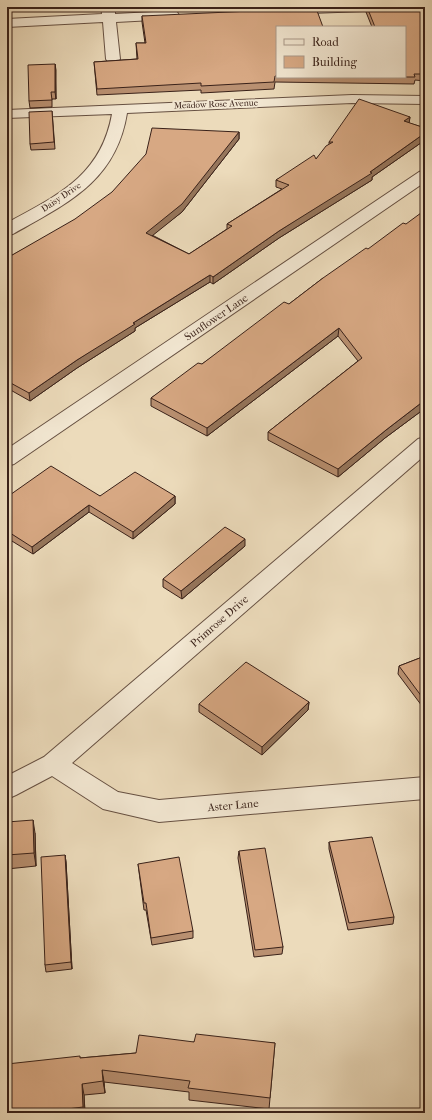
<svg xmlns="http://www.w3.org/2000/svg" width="432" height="1120" font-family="'IM FELL French Canon',serif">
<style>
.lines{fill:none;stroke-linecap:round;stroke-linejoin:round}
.street-casing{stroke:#665042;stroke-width:2}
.street{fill:#f3e8d3;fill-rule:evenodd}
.wall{fill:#b99071;stroke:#392119}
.shaded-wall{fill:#96765c;stroke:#392119}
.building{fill:#d7a883;stroke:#392119}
.labels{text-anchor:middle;stroke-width:3.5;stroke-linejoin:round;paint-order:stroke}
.far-street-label{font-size:9px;fill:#392119;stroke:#f3e8d3}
.street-label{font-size:11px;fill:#392119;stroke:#f3e8d3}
</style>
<rect width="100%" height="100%" fill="#ecdbbb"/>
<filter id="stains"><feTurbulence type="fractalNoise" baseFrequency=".005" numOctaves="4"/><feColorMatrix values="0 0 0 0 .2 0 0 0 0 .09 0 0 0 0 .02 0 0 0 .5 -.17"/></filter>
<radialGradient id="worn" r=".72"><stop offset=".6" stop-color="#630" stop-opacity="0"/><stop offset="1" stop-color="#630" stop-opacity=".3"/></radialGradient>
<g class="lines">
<g class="street-casing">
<path id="street" d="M101,7H115V14L172,11L177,12L179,15L177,18L172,19L116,22L120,59L118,62L113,63L108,62L106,59L103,22L7,27V19L102,14Z
M282,7H370L368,10L363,11L286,14L281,13L279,10Z
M352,95L425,96V104L352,103L127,113C116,181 68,203 13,234L7,235V223C58,195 101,176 112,114L7,118V110Z
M425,170V182L14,464L7,466V449L419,172Z
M425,437V455L72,763L118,792L159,800L425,777V799L159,822L103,809L52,776L16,795L7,799V776L44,757L418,439Z"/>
</g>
<use href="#street" class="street"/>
</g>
<path class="wall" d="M140,7H241L140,11Z
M366,7H425V81L415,80L414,84L275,82L274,89L201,93V90L97,95L94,62L137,59L136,43H145L142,22V16L277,27V77H405V27H372L366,12Z
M55,64L56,99H52V107L30,108L29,101Z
M52,111L55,149L31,150L30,144Z
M410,117L409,123L425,128V140L372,177V180L279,238L213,284L210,282L135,328V331L77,368L30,401L7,388V258L239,132V139L182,212L152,235L189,254L227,229V224L282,189L276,187V180L316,159L329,144V142Z
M323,278L420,412L385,438L338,477L268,440V432L358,361L338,336L207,436L151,406V398L202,364L289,304Z
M100,496H175V504L133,539L89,512L33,554L7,538V497Z
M245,546L182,599L163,587V579Z
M425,656V710L398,674L399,666Z
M309,702L308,710L262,755L199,712V704Z
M7,822L35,833L36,866L7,869Z
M329,842L394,917L393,924L348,930L329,849Z
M239,851L283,947L282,954L254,957L238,858Z
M65,855L66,862L72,969L46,972L45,965Z
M138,864L193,931V938L152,945L146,910H144Z
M194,1042L275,1043L269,1109L189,1100V1092L104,1082L105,1093L84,1095L85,1113H7L80,1058L136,1053Z"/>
<path class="shaded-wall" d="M55,64L56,70V99L55,92Z
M410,117L409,123L404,121Z
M239,132V139L182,212L147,240L146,233Z
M425,133V140L372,177V180L279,238L213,284V277L279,231L370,172Z
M210,275V282L135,328V331L77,368L30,401L29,393L77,360L133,323Z
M339,328L338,336L207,436V428Z
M425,400V407L420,412L385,438L338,477V469L386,430Z
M175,496V504L133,539V532Z
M89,505V512L33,554L32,547Z
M245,539V546L182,599L181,591Z
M309,702L308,710L262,755V747Z
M10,730L11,737L7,740V732Z
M33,820L35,833L36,866L34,853Z
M65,855L66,862L72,969L71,962Z
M102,1070L104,1082L105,1093L103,1081Z
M82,1084L84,1095L85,1113H84L83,1107Z"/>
<path class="building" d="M367,7H425V74H414L415,77H393H405V27H375Z
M316,8L323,27H277V76H275L274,82L201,86V83L97,89L94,62L138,59L136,43H146L142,16Z
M55,64V92H51L52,100L29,101L28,65Z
M359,99L410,117L404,121L425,128V133L370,172L372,173L279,231L213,277L210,275L133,323L135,324L77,360L29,393L7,381V258L75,219L112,192L146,154L152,128L239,132L182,204L146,233L189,254L232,226L227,224L289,185L276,180L314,155L316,159L326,146L333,142H329Z
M52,111L54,142L30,144L29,112Z
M425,210V400L386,430L338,469L268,432L362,358L339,328L207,428L151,398L198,363L202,364L284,302L289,304L323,278L366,248L368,249L403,223L406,224Z
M51,466L100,496L135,472L175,496L133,532L89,505L32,547L7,531V497Z
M225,527L245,539L181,591L163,579Z
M425,656V701L399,666Z
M246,662L309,702L262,747L199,704Z
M7,727L10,730L7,732Z
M33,820L34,853L7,855V822Z
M372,837L394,917L349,923L329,842Z
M265,848L283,947L255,950L239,851Z
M65,855L71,962L45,965L41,857Z
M179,857L193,931L151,938L146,903H144L138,864Z
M196,1034L275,1043L270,1098L188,1088L190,1081L102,1070L103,1081L82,1084L83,1107L36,1113H7V1064L80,1056V1058L136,1053L139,1035L194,1042Z
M341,1109L399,1112V1113H341Z"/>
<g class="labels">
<g class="far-street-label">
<text transform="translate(216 104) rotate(-2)" y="3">Meadow Rose Avenue</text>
<text transform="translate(61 197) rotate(-34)" y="3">Daisy Drive</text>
</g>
<g class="street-label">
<text transform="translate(216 317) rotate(-34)" y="4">Sunflower Lane</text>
<text transform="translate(219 621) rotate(-41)" y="4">Primrose Drive</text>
<text transform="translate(233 805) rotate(-5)" y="4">Aster Lane</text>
</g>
</g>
<rect width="432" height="1120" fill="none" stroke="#ecdbbb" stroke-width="24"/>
<rect x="8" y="8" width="416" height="1104" fill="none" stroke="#392119" stroke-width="2"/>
<rect x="12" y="12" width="408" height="1096" fill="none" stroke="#392119"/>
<rect x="276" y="26" width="130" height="52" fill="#f3e8d3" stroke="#a99889"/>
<rect x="284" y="39" width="20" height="6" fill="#f3e8d3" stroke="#a99889"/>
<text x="312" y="46" font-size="12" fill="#392119">Road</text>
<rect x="284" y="56" width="20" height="12" fill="#d7a883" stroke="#a99889"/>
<text x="312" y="66" font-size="12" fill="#392119">Building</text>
<rect width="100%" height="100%" filter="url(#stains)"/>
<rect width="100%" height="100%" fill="url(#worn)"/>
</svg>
